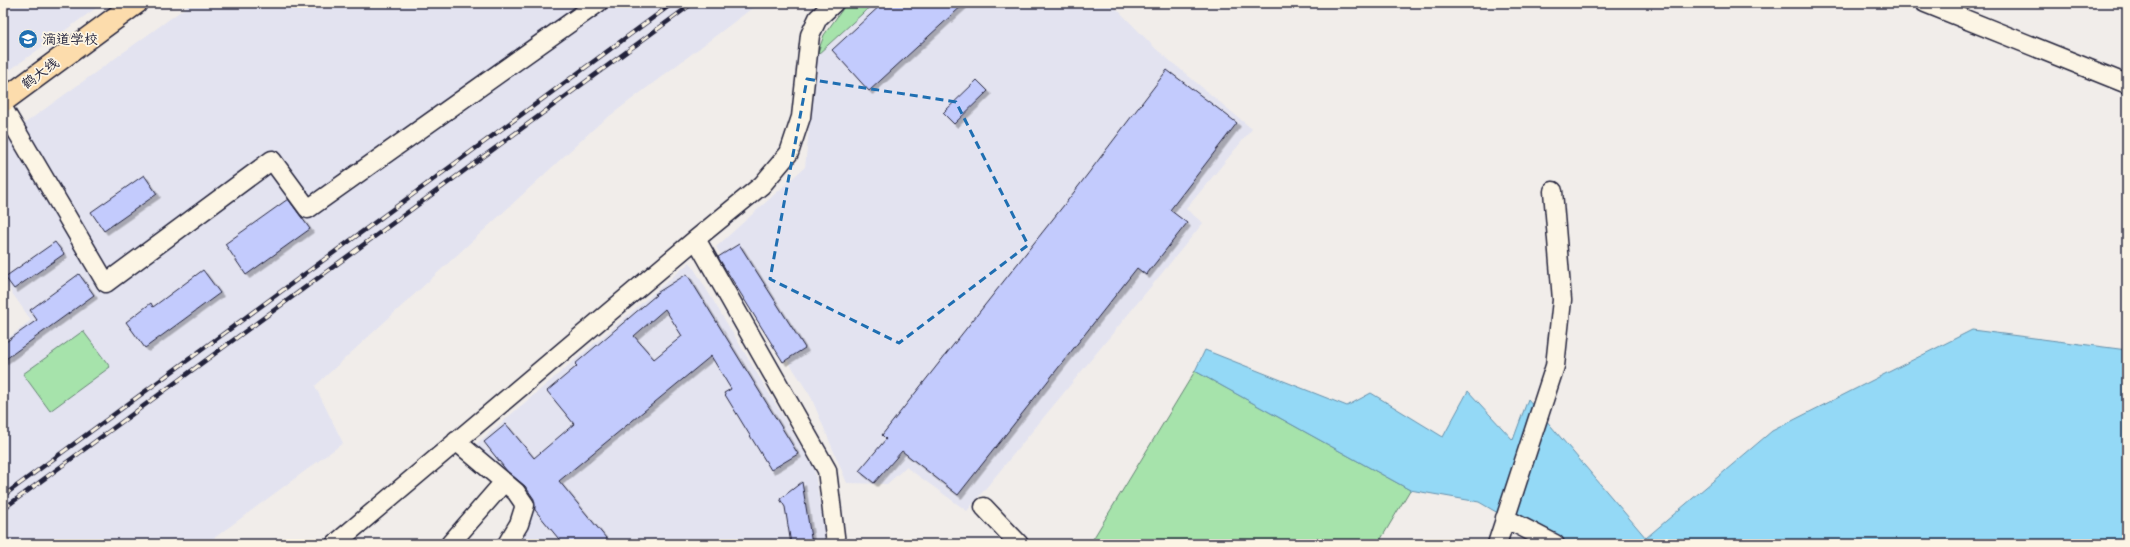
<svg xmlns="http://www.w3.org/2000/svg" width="2130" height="547" font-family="Mali,'LXGW WenKai TC',sans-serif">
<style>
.built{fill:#e3e3f0}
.green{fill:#a6e3ab;stroke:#648273}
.water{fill:#94d9f6;stroke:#6690ab}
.building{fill:#c3cbfd;stroke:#22223b;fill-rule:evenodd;filter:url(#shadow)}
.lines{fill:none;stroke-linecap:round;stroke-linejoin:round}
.minor-casing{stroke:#22223b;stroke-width:21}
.highway-casing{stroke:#22223b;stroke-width:25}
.minor{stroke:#fcf5e5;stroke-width:18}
.highway{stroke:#fcdcac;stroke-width:22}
.rail-casing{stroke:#22223b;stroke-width:4.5}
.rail{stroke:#fcf5e5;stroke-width:3;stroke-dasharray:9;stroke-linecap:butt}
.marked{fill:none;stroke:#1f6fb2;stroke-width:3;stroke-dasharray:8 5;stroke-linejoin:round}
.labels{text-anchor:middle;stroke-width:3.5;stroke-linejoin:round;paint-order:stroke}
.poi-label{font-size:14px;fill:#22223b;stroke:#fcf5e5;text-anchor:start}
.street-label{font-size:14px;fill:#22223b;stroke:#fcf5e5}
</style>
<defs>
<filter id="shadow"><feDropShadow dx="3.5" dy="3.5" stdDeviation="0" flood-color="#0004"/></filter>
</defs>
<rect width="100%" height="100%" fill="#f1edea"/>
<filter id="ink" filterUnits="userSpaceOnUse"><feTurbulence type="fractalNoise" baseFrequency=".025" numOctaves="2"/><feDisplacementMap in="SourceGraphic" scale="8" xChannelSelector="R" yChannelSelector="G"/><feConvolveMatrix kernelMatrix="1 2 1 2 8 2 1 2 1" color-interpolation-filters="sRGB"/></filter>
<g filter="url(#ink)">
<path class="built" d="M3,3H103L3,75Z
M192,3H759L599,124L315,386L343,443L206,544H3V342L31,320L3,280V139Z
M874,3H1111L1156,49L1252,129L1186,209L1203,223L967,511L906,467L887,484L847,483L811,397L716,247L805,167L817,55Z
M690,262L814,468L827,544H514L531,506L474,446Z"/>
<path class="green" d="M847,3H874L817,55L824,35Z
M83,331L110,367L50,411L23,374Z
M1195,371L1410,490L1378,544H1090Z"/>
<path class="water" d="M1972,330L2127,350V544H1551L1479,502L1410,490L1195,371L1205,350L1347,406L1371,393L1443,437L1468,391L1513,440L1528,399L1646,538L1772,431Z"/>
<path class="building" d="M883,3H965L869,91L832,50Z
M1167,70L1237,123L1170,210L1187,223L1146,275L1137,268L958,495L902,451L874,483L859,471L886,439L882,435L1068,200Z
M977,80L988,91L954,124L943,113Z
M144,175L157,194L104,231L91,212Z
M288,199L310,229L246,275L225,244Z
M55,242L64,254L14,289L5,277Z
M739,244L805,348L783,362L718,257Z
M203,270L220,293L145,348L126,322L151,303L153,307Z
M79,274L94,295L3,361V344L37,320L30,310Z
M687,274L798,454L771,470L724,393L731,389L711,356L559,481L611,544H563L535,510L534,499L525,486L507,471L484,442L506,424L534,458L574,424L547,391L577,366L575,364L656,295L655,294ZM665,309L682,336L654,359L634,336Z
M802,482L812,544H791L785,507L780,499Z"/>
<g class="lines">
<g class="minor-casing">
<path id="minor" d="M1925,3L2127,84
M3,108L106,283L272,160L308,209L598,3
M696,239L827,470L836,544
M456,441L516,492L525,505L519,524L507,544
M984,507L1019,544
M1505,518L1555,544
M335,544L696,239L762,185L789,153L801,117L810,35L818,18L834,3
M450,544L504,482
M1497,544L1555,366L1562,300L1553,191"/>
</g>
<g class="highway-casing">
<path id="highway" d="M3,101L136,3"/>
</g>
<use href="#minor" class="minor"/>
<use href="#highway" class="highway"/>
<g class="rail-casing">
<path id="rail" d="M3,496L673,3
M3,509L693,3"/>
</g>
<use href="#rail" class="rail"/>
</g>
</g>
<path class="marked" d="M807,79L956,102L1028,245L899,343L770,279Z"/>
<defs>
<g id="school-disc" transform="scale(1)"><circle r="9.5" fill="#1f6fb2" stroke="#fcf5e5"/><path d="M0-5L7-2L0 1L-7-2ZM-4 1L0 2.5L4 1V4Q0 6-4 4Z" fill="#fff"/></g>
</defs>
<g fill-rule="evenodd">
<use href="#school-disc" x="28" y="39"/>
</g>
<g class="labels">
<g class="poi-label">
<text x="42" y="44">滴道学校</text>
</g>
<g class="street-label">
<text transform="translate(40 73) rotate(-36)" y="5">鹤大线</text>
</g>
</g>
<rect width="2130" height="547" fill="none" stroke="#fcf5e5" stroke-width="16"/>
<rect x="8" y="8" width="2114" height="531" fill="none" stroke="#22223b" stroke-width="1.5" filter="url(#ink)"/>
</svg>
